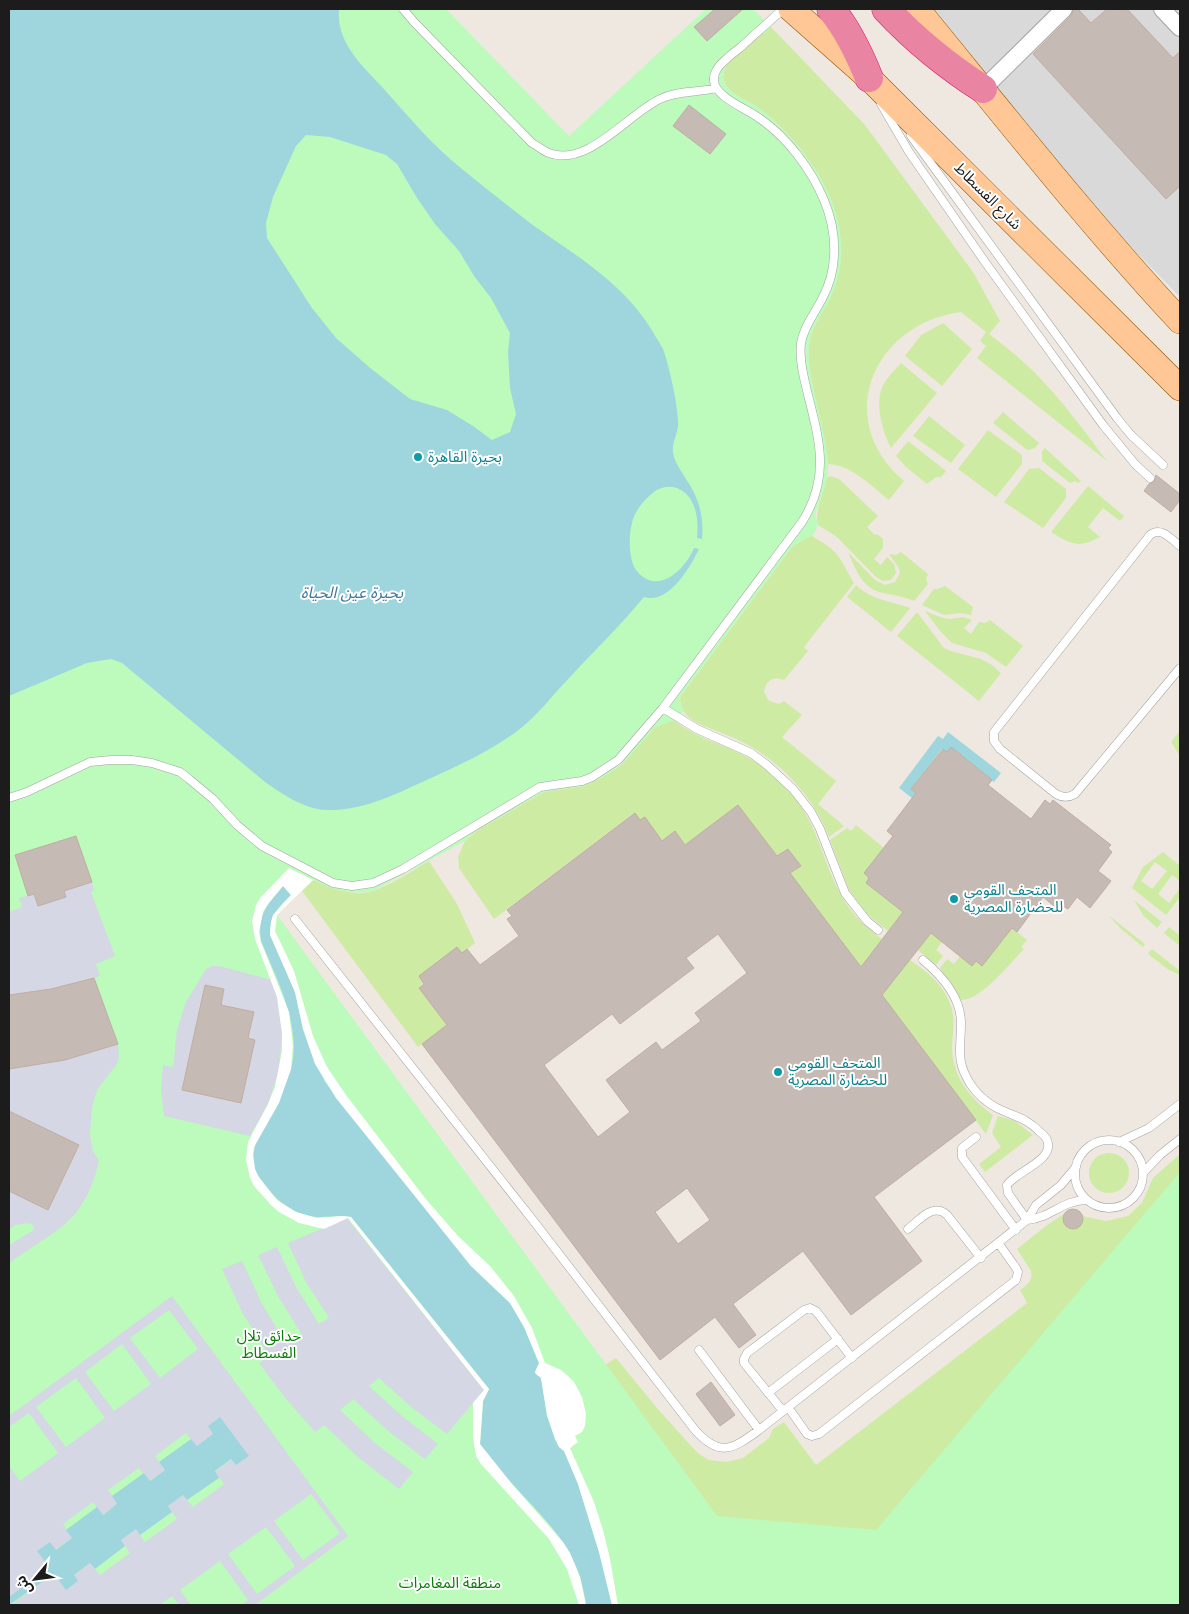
<svg xmlns="http://www.w3.org/2000/svg" width="1189" height="1614" font-family="'Open Sans','Noto Sans Arabic',sans-serif">
<style>
.residential{fill:#dad9d9}
.grass{fill:#ceeba4;fill-rule:evenodd}
.park{fill:#bcfbbb}
.plaza{fill:#d5d7e4;fill-rule:evenodd}
.water{fill:#9fd6de;fill-rule:evenodd}
.pier{fill:#fff}
.building{fill:#c6bab4;stroke:#c0ada3;fill-rule:evenodd}
.lines{fill:none;stroke-linecap:round;stroke-linejoin:round}
.lane-casing{stroke:#a3a3a3;stroke-width:9}
.street-casing{stroke:#a3a3a3;stroke-width:18}
.primary-casing{stroke:#945400;stroke-width:26}
.highway-casing{stroke:#dd1d72;stroke-width:29}
.lane{stroke:#fff;stroke-width:8}
.street{stroke:#fff;stroke-width:16}
.primary{stroke:#ffc795;stroke-width:25}
.highway{stroke:#e985a2;stroke-width:28}
.culture-dot{fill:#0f9aa8;stroke:#fff;stroke-width:2}
.labels{text-anchor:middle;stroke-width:4;stroke-linejoin:round;paint-order:stroke}
.street-label{font-size:15px;fill:#1c1c1c;stroke:#fff}
.culture-label{font-size:15px;fill:#0d838f;stroke:#fff;text-anchor:start}
.park-label{font-size:15px;fill:#097d07;stroke:#fff}
.water-label{font-size:16px;font-style:italic;fill:#41799e;stroke:#fff}
</style>
<rect width="100%" height="100%" fill="#eee8e1"/>
<path class="residential" d="M900,9H1180V297Z"/>
<path class="grass" d="M771,27L865,125L973,272L1000,321L989,334C1007,348 1024,361 1039,377C1064,403 1085,432 1107,461L977,358L986,346L980,341L986,332L961,312C873,324 832,420 904,481L889,500C871,486 852,465 828,464C824,438 817,412 813,386C810,372 807,358 809,344C811,329 820,317 827,303C846,269 844,233 830,197C816,164 788,130 760,109C750,101 732,96 726,85C721,77 724,70 728,63Z
M943,323L972,349L942,386L905,356L921,335Z
M901,363L937,393L891,448C882,431 873,400 885,382C889,375 896,369 901,363Z
M1003,412L1039,443L1035,448L1027,450L993,423Z
M929,416L965,445L951,463L913,436Z
M988,430L1022,455V464L996,497L958,469Z
M908,441L946,471L941,477H936L927,484L906,467L896,456Z
M1045,448L1081,481L1079,483L1075,481L1070,483L1042,461V451Z
M1039,468L1066,489V498L1043,528L1004,502L1029,469Z
M830,476L839,479L878,516L867,527L875,535L877,534L883,539V548L874,559L881,565L887,557L894,564L896,573L891,580L883,581L876,577L837,537L818,525C814,509 824,494 827,478Z
M1088,486L1124,516L1120,521L1103,508L1088,527L1100,537C1078,549 1071,544 1051,532Z
M812,536C840,552 839,557 854,583L804,647L808,651L784,680C773,676 766,680 764,692L769,701L779,704L784,701L802,715L782,737L836,781L818,804L844,826L829,837C818,807 794,777 768,758C755,748 740,740 724,734C711,728 693,724 684,712C681,707 680,702 680,697L792,547L806,538Z
M848,552L875,580L885,585L895,582L900,573L899,568L889,554L896,555L901,552L928,574L926,579L928,584L914,601C903,596 891,595 879,592C861,586 855,568 848,552Z
M856,585C871,600 891,601 910,608L891,632L847,597Z
M945,586L973,607L971,615L960,613L944,615L922,605L934,589H938Z
M925,611L943,618L951,619L963,617L972,620L964,628L971,634L979,622L985,623L990,620L1023,646L1006,667L986,653L952,643L940,631Z
M917,612L944,648L951,651L981,659L992,665L1001,673L979,701L897,636Z
M674,720C698,740 723,743 749,758C766,768 783,783 795,798C819,829 823,862 841,895C851,913 865,927 882,939L861,967L790,873L801,866L788,849L777,856L738,805L685,845L675,831L662,841L645,817L640,820L634,813L494,919L459,868L458,857L465,841L476,831L544,792L584,786L599,779L620,766L655,727Z
M1180,731V756L1171,742Z
M856,825L884,848L864,873L869,878L866,883L903,912L888,931L867,914L849,890L830,840L847,828L851,831Z
M1163,852L1180,866V881L1172,875L1158,894L1169,903L1180,888V897L1166,915L1132,888L1143,867ZM1155,862L1167,871L1152,889L1141,881Z
M429,861L457,904L475,943L462,953L457,947L419,987L447,1025L418,1047L302,891L313,880C326,884 341,891 354,893C375,897 411,871 429,861Z
M1134,900L1162,922L1157,928L1143,915Z
M1108,915L1145,944L1143,947L1120,928Z
M1169,927L1180,936V946L1164,933Z
M1012,928L1027,940L1021,947L1024,949C1010,963 981,1001 961,1000L940,968L947,959L954,964L960,956L972,966L976,961L982,965Z
M931,933L942,942L936,950L943,956L936,965L918,950Z
M1152,949L1180,971V975L1169,970L1148,954Z
M910,960C926,971 941,982 949,1001C956,1017 953,1029 952,1046C952,1077 970,1098 993,1115L986,1134L882,995Z
M998,1116L1015,1121L1033,1135L985,1172L979,1164L1001,1147L992,1133Z
M1089 1173a20 20 0 1 1 40 0a20 20 0 1 1-40 0Z
M1180,1154V1212L923,1518L745,1574L605,1365L616,1358L657,1408L692,1447L699,1454L709,1460L726,1462L743,1458L769,1438L773,1429L784,1422L816,1465L1027,1303L1020,1290C1027,1285 1033,1281 1031,1271L1017,1249L1046,1226L1065,1213C1057,1231 1084,1236 1082,1216L1106,1221L1128,1216L1142,1203L1153,1178Z"/>
<path class="park" d="M9,9H446L569,136L706,9H753L771,27L728,63C724,70 721,77 726,85C732,96 750,101 760,109C789,132 815,163 830,197C845,232 846,269 828,303C820,317 811,328 809,344C807,357 810,370 812,382C817,407 827,439 828,464C829,483 821,495 816,511C815,517 818,521 817,526C817,529 814,533 812,536L806,538L792,547L680,697V704L684,711L674,720L655,727L629,757L610,773L584,786L544,792L476,831L465,841L375,890C351,897 335,890 313,880L277,915L717,1516L876,1530L1180,1172V1605H9Z"/>
<path class="plaza" d="M92,882L94,891L91,892L115,956L96,964L100,976L94,978L51,989L9,995V912L22,907L19,898L34,894L38,905L66,896L64,891Z
M212,966H219L272,980L277,997L282,1033L279,1070L268,1104L250,1136L164,1116L161,1090L163,1065L173,1067L177,1030L186,1002L206,969ZM205,985L224,989L221,1005L254,1012L248,1038L255,1040L241,1103L182,1090Z
M118,1044L119,1057L117,1064L99,1087L96,1093L92,1108L90,1135L93,1151L99,1161L95,1176L88,1194L77,1212L62,1227L9,1263V1245L32,1231L34,1228L32,1224L27,1223L16,1225L9,1229V1191L48,1210L79,1146L9,1111V1069L65,1060Z
M347,1218L484,1390L447,1434L411,1407L379,1378L369,1386L402,1416L438,1444L425,1459L388,1431L353,1399L340,1410L375,1443L413,1472L399,1489L359,1458L324,1425L315,1432L286,1399L259,1363L269,1356L243,1314L222,1269L242,1261L262,1304L287,1345L302,1335L278,1296L258,1255L277,1247L296,1287L319,1324L329,1318L306,1282L288,1243Z
M172,1296L348,1536L255,1605H242L248,1600L220,1561L180,1590L191,1605H179L172,1596L159,1605H11L54,1573L74,1575L90,1563L100,1575L130,1553L121,1540L136,1529L145,1542L177,1519L168,1506L183,1495L193,1507L224,1484L215,1472L232,1459L213,1434L196,1447L186,1433L155,1456L165,1470L149,1481L139,1468L108,1490L118,1504L102,1515L93,1502L63,1524L72,1538L55,1550L38,1551L49,1567L9,1597V1466L20,1481L58,1453L29,1413L9,1427V1416ZM169,1310L198,1349L160,1378L130,1338ZM122,1344L151,1384L114,1411L85,1372ZM76,1378L105,1418L66,1447L36,1407ZM311,1494L340,1533L303,1560L274,1521ZM266,1527L295,1566L257,1594L228,1554Z"/>
<path class="water" d="M9,9H339C336,43 362,65 383,88C408,116 433,146 462,169C484,187 507,205 530,223C575,255 624,283 653,332C656,338 660,343 663,349C669,365 679,409 678,426C677,435 672,443 673,452C674,462 681,470 686,479C699,498 704,516 702,539L697,538C699,519 696,492 673,487C667,486 660,488 655,491C649,496 641,503 637,511C628,524 627,557 636,570C657,597 685,570 694,548L699,549C690,568 668,605 644,597C621,625 596,649 572,675C552,695 540,714 516,732C487,753 453,768 420,783C390,797 360,811 326,810C304,809 282,794 265,782L122,663L111,659L87,663L9,696ZM306,135L330,137L386,155L397,164L417,198L435,224L459,251L474,276L491,298L510,333L508,352L510,388L516,414L510,432L492,440L473,426L447,410L410,399L369,367L336,338L312,308L267,238L266,223L273,197L296,146Z
M948,732L1001,773L994,782L951,748L947,752L942,749L911,789L916,793L912,798L899,788L938,736L943,739Z
M283,886L291,895C278,907 269,917 270,935L295,992L303,1029L325,1082L471,1266L510,1303L524,1327L539,1363L535,1372L536,1374L541,1378L547,1416L555,1439L559,1447L564,1451L578,1484L599,1552L612,1605H586C584,1591 581,1577 575,1564C554,1518 508,1487 480,1444L483,1401L489,1389L351,1217C336,1214 321,1220 306,1215C289,1211 277,1200 266,1187C262,1181 257,1175 254,1167C247,1140 283,1097 291,1069C302,1026 277,980 261,941C257,915 267,905 283,886Z
M220,1417L249,1456L236,1465L231,1459L215,1471L219,1478L187,1500L183,1495L168,1506L172,1512L140,1535L136,1529L121,1540L125,1546L95,1569L90,1563L74,1575L78,1581L66,1590L54,1574L9,1605V1597L49,1567L37,1551L50,1542L56,1550L72,1538L66,1530L97,1507L103,1515L117,1504L112,1496L144,1473L150,1481L165,1470L159,1462L191,1439L197,1446L213,1434L208,1426Z"/>
<path class="pier" d="M289,868L313,880L277,915L275,931L294,971L313,1036L327,1067L346,1095L425,1198L458,1236L490,1266L514,1296L532,1328L545,1363L561,1370L568,1376L574,1382L582,1397L586,1414L585,1426L582,1432L575,1436L578,1442L570,1448L594,1502L603,1530L610,1559L618,1605H612L599,1552L578,1484L564,1451L559,1447L555,1439L547,1415L541,1378L536,1374L535,1372L539,1363L524,1327L510,1303L471,1266L336,1098L315,1064L303,1029L295,992L270,935L271,922L273,915L291,895L283,886L268,904L263,912L259,932L261,942L289,1012L293,1046L291,1069L279,1103L254,1147L253,1154L255,1169L258,1176L277,1200L296,1212L317,1218L343,1216L351,1217L489,1389L483,1401L480,1444L512,1484L563,1542L570,1553L580,1577L586,1605H579L567,1569L549,1539L481,1464L476,1456L473,1437V1403L484,1390L348,1218L324,1229L299,1223L279,1212L271,1205L254,1186L250,1178L246,1160L248,1142L268,1104L275,1087L282,1051V1033L277,997L255,939L252,921L256,905L261,897Z"/>
<path class="building" d="M715,9H743L707,41L694,27Z
M1074,9H1078L1091,23L1107,9H1127L1173,58L1180,51V186L1166,199L1033,54L1071,16Z
M689,105L726,134L710,154L673,126Z
M1156,475L1180,494V500L1171,512L1144,491L1149,484L1154,481Z
M951,747L992,780L988,785L1031,819L1045,800L1050,804L1053,800L1111,845L1108,848L1112,852L1098,871L1111,881L1090,908L1077,897L1068,909L1063,906L1060,911L1043,897L1017,932L1012,928L982,966L976,961L972,966L931,933L882,995L976,1120L874,1197L922,1261L851,1315L803,1251L733,1304L756,1335L739,1348L715,1317L660,1360L422,1044L447,1025L419,988L424,984L419,976L457,947L462,953L467,949L480,965L519,936L507,919L512,916L507,910L635,813L640,820L645,817L662,841L675,831L685,845L738,805L777,856L788,849L801,866L790,873L861,967L903,912L866,883L869,878L864,873L893,836L887,831L916,793L911,789L943,749L947,752ZM718,934L747,973L695,1013L701,1021L662,1050L656,1042L606,1080L630,1112L598,1137L544,1065L612,1014L620,1024L694,968L686,958ZM687,1188L710,1220L678,1244L655,1212Z
M76,836L92,882L64,891L66,897L38,906L34,894L28,896L15,855Z
M94,978L118,1044L65,1060L9,1069V995L51,989Z
M205,985L224,989L221,1005L254,1012L248,1038L255,1040L241,1103L182,1090Z
M9,1111L79,1145L48,1210L9,1191Z
M1063 1219a10 10 0 1 1 20 0a10 10 0 1 1-20 0Z
M711,1382L735,1415L720,1426L696,1394Z"/>
<g class="lines">
<g class="lane-casing">
<path id="lane" d="M403,9L414,22L532,143C538,146 543,151 549,153C587,168 628,114 660,99C678,90 698,93 716,88
M881,104L909,152L985,262L1103,425L1135,464L1150,478
M911,136L1117,418L1131,435L1163,465
M1180,546C1171,539 1161,526 1150,535L994,732V741L1000,749L1056,794C1063,798 1068,798 1075,794L1180,668
M663,708L697,729L751,753L767,765L793,789L811,812L820,829L845,893L867,921L878,930
M9,798L27,792L90,762L111,760H132L152,763L180,772L189,779L213,799L237,825L262,846L333,883L352,886L373,883L403,869L540,787L582,781L592,777L618,760L663,708L802,522C830,478 820,442 808,395C804,378 799,360 801,343C804,326 815,313 822,299C839,268 837,231 824,200C811,169 787,137 759,118C747,109 715,97 714,81C713,75 717,68 721,64C727,58 734,52 741,47C755,34 769,22 783,9
M295,919L532,1219L695,1430C720,1458 733,1449 759,1430L1027,1220L1036,1205L1061,1185L1076,1167
M923,960C941,975 961,997 961,1023C961,1050 955,1060 971,1085C978,1095 987,1103 997,1108C1013,1116 1027,1118 1040,1132C1044,1135 1048,1139 1048,1144C1051,1161 1016,1172 1007,1185L1008,1193L1027,1220
M976,1137L962,1148V1157L1016,1230
M1075 1174a34 34 0 1 1 68 0a34 34 0 1 1-68 0Z
M1119,1142L1149,1128L1180,1104
M1143,1173L1160,1155L1180,1139
M1027,1220C1051,1218 1062,1200 1087,1200
M908,1229C919,1220 934,1202 947,1215L981,1258
M699,1350L759,1430
M768,1393L838,1339
M788,1407L807,1434L812,1436L819,1434L1016,1280L1018,1272L1016,1268L999,1244
M783,1411L744,1363V1359L747,1353L804,1310L810,1308L816,1311L852,1358"/>
</g>
<g class="street-casing">
<path id="street" d="M1162,9L1180,28
M983,89L1064,9"/>
</g>
<g class="primary-casing">
<path id="primary" d="M791,9L869,78L1180,388
M917,9C1003,114 1087,221 1180,321"/>
</g>
<g class="highway-casing">
<path id="highway" d="M831,9C848,30 859,53 869,78
M886,9C915,40 947,66 983,89"/>
</g>
<use href="#lane" class="lane"/>
<use href="#street" class="street"/>
<use href="#primary" class="primary"/>
<use href="#highway" class="highway"/>
</g>
<g class="culture-dot">
<circle cx="418" cy="457" r="5"/>
<circle cx="954" cy="899" r="5"/>
<circle cx="778" cy="1072" r="5"/>
</g>
<g class="labels">
<g class="street-label">
<text transform="translate(988 196) rotate(45)" y="5">شارع الفسطاط</text>
</g>
<g class="culture-label">
<text x="428" y="462">بحيرة القاهرة</text>
<text x="964" y="895">المتحف القومي<tspan x="964" dy="17">للحضارة المصرية</tspan></text>
<text x="788" y="1068">المتحف القومى<tspan x="788" dy="17">للحضارة المصرية</tspan></text>
</g>
<g class="park-label">
<text x="269" y="1341">حدائق تلال<tspan x="269" dy="17">الفسطاط</tspan></text>
<text x="450" y="1588">منطقة المغامرات</text>
</g>
<g class="water-label">
<text x="352" y="598">بحيرة عين الحياة</text>
</g>
</g>
<rect width="1189" height="1614" fill="none" stroke="#1c1c1c" stroke-width="20"/>
<g transform="translate(35 1579) rotate(241)" stroke="#ffffff" stroke-width="4" paint-order="stroke">
<path d="M0-4L9 19L0 12L-9 19Z" fill="#1c1c1c"/>
<text y="-8" font-size="14" font-weight="bold" text-anchor="middle" fill="#1c1c1c">ش</text>
</g>
</svg>
